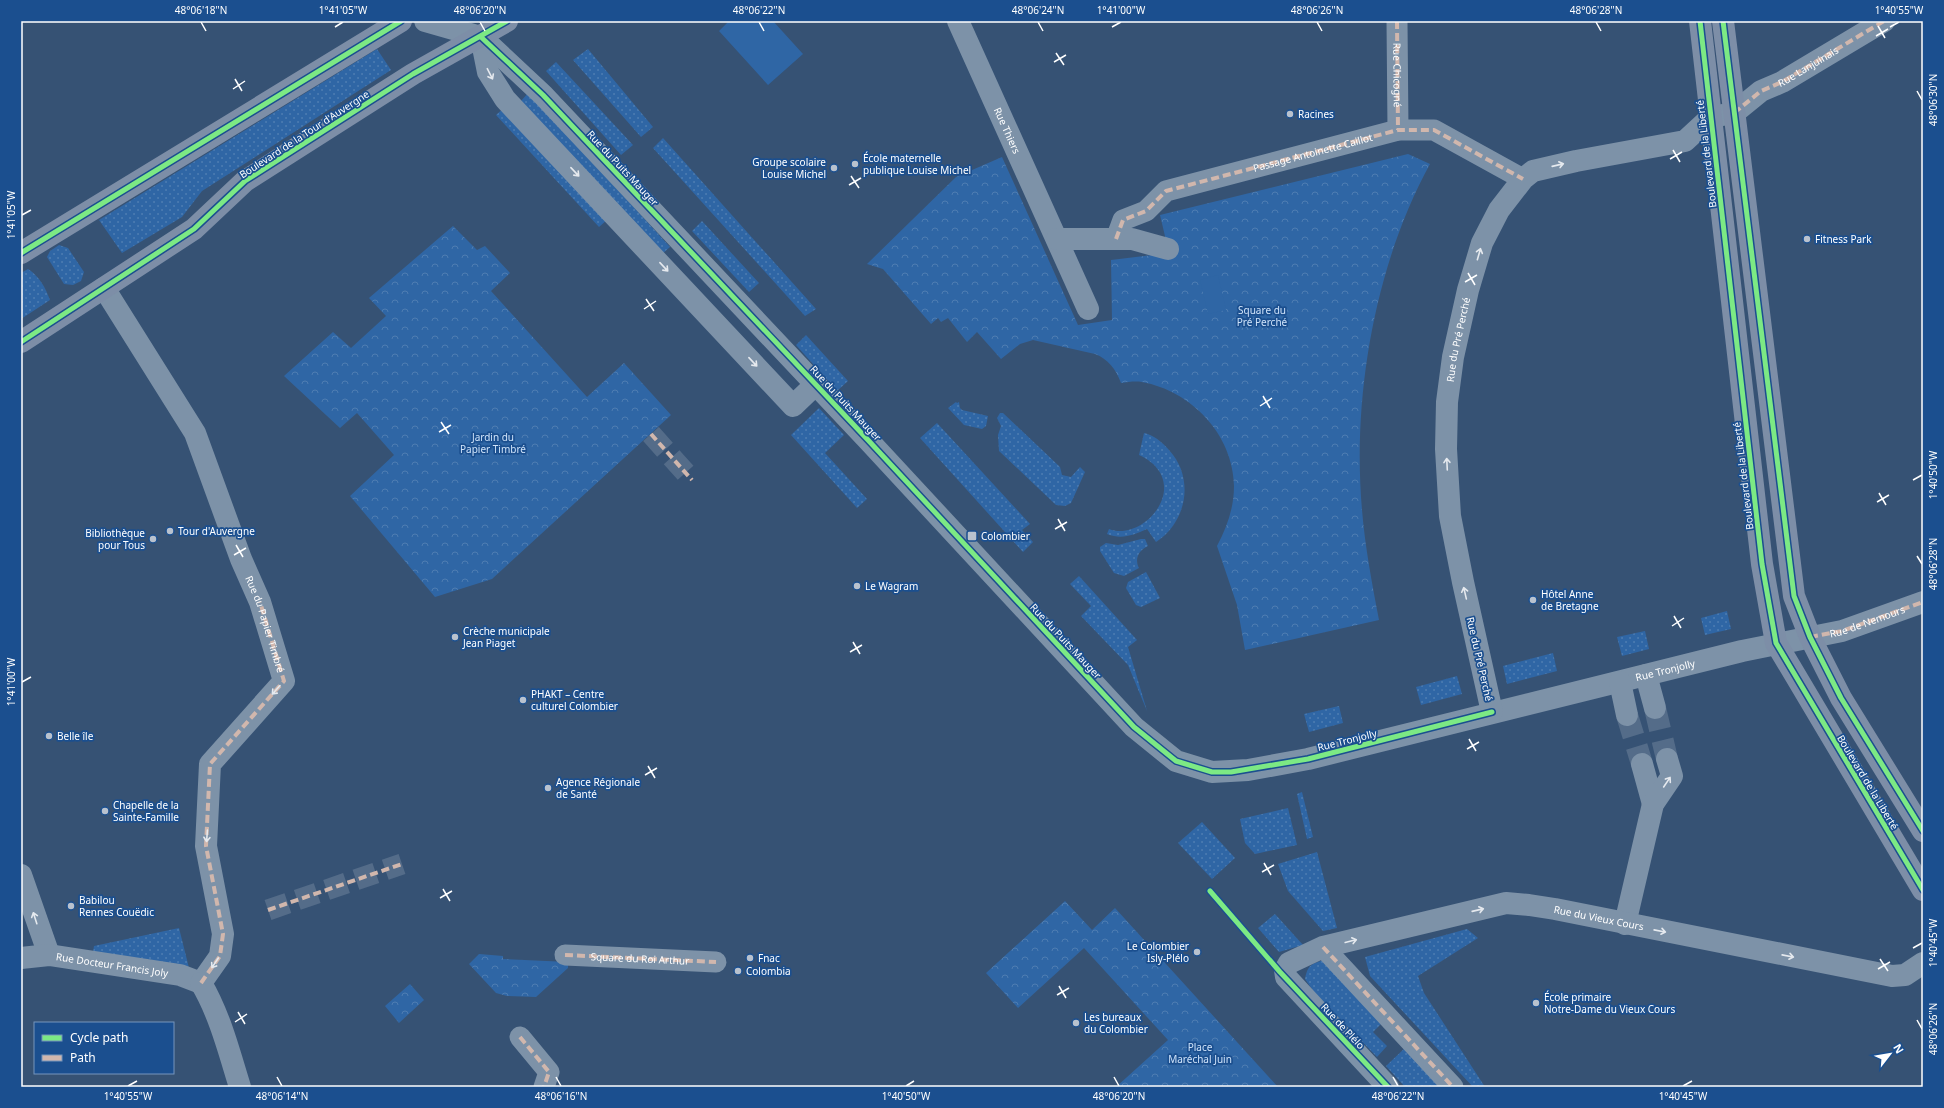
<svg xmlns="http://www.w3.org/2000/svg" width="1944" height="1108" font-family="'Noto Sans',sans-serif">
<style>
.grass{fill:url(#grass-dots)}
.park{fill:url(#park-crowns)}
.garden{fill:#2f66a5}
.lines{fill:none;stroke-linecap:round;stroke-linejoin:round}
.pedestrian-tunnel{stroke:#546c89;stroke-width:21;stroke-dasharray:21 10;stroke-linecap:butt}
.minor-tunnel{stroke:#546c89;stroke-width:22;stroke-dasharray:22 11;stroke-linecap:butt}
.pedestrian{stroke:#7d92a8;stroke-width:21}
.minor{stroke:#7d92a8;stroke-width:22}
.tertiary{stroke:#7d92a8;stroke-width:22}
.primary{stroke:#7d8ea7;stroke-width:22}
.quiet{stroke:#d1b7ad;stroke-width:4;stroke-dasharray:8 4;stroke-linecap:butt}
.cycleway-casing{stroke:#1b4f8f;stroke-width:8}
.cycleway{stroke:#7ce984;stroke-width:5}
.oneway{stroke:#e5e9ee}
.ticks{fill:none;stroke:#fff;stroke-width:1.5}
.poi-dot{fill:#b9c2ce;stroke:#1b4f8f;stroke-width:1.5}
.labels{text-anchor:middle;stroke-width:3.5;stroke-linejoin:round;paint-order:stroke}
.street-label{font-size:10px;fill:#fff;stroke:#1b4f8f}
.poi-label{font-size:10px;fill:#fff;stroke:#1b4f8f;text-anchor:start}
.park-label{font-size:10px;fill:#cfe3fa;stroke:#1b4f8f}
.neatline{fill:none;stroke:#fff;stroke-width:1.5}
.ticks-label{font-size:10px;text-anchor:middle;fill:#fff}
</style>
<defs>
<pattern id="grass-dots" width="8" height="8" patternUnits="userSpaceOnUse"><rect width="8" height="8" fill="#2f66a5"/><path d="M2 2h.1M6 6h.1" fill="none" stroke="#4e7db2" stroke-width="1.8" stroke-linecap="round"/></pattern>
<pattern id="park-crowns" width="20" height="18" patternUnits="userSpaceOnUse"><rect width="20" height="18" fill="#2f66a5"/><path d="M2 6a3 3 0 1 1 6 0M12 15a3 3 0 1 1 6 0" fill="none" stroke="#4e7db2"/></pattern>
</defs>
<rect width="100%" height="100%" fill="#365274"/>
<path class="grass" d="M377,49L391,70L202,191L182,217L122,253L99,220Z
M588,49L653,127L641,137L573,60Z
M556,62L633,145L621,155L546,71Z
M529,92L670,247L662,254L521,101Z
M506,106L608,219L599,227L496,115Z
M663,138L816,309L805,316L653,148Z
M702,221L759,283L749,292L692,231Z
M59,245L68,248L84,272L81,281L73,285L64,284L47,257L50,251Z
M28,269C40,277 45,287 50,300L21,319V273Z
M806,335L848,381L837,391L796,345Z
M956,402L957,403L959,402L960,408L962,410L988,416L986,426L982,429L964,425L948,408Z
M819,408L844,435L825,453L867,499L857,508L791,435Z
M1000,413H1003L1060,467L1062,475L1071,477L1080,467L1085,472L1071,503L1065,506L1056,505L999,451L998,435L1001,426L997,418Z
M937,423L1030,524L1022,530L1033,542L1023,552L920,438Z
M1144,433C1154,435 1162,442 1169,450C1195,478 1187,522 1156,542L1147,529C1133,535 1122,540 1107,534L1109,529C1145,543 1195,481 1139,455Z
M1141,539H1145L1148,546C1139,550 1134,559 1139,568L1124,576L1114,573L1100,551V547L1106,543L1118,545Z
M1146,572L1160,598L1141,607L1136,605L1126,588L1128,582Z
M1079,576L1137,640L1128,647L1147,711L1128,665L1081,616L1091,606L1070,584Z
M1727,611L1731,629L1705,635L1701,618Z
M1645,631L1649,649L1622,656L1617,637Z
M1553,653L1557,671L1507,684L1503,666Z
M1457,676L1462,694L1421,705L1416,687Z
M1339,706L1343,723L1309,732L1304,714Z
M1302,792L1313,837L1307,839L1297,794Z
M1288,808L1297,845L1255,854L1245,843L1240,819Z
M1202,822L1235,858L1212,879L1178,843Z
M1317,852L1337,928L1323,931L1288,891L1278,864Z
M1275,914L1303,945L1279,952L1258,928Z
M179,928L189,968L93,952L94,946Z
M1467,929L1478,938L1418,976L1424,993L1485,1087H1473L1370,976L1365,957Z
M1323,960L1382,1023L1373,1032L1387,1046L1377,1057L1314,992L1305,979C1308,965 1310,965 1323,960Z
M1406,1047L1443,1087H1405L1386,1066Z"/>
<path class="park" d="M1408,154L1430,164C1375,264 1352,397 1362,510C1365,547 1372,583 1379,620L1245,650L1237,605L1217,546C1227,527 1234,508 1234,486C1233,434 1191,391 1142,382C1135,381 1128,382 1121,383C1116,369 1108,359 1095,354L1033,340L1020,344L1001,359L977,332L967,342L948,318L941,322L938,318L931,324L883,269L867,264L956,177L1002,157L1078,325L1112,320L1111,260L1169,253L1160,215Z
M453,226L477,250L485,246L510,273L491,291L587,397L624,363L671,415L492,579L435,597L350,496L394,455L357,413L340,428L284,376L333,332L351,348L386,316L369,298Z
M1065,901L1092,930L1115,908L1278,1087H1116L1168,1040L1084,948L1018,1008L986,973Z
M479,954L503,956V959L568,962V968L536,997L507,996L496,993L469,964Z
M410,984L424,1000L399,1023L385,1006Z"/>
<path class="garden" d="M729,21H773L803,54L768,85L719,31Z
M1218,275L1226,310L1208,314L1200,280Z"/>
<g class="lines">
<path class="pedestrian-tunnel" d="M651,434L692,480
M268,910L402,864"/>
<path class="minor-tunnel" d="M1655,708L1667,759
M1627,715L1642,764"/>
<g class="pedestrian">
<path d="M1397,21L1398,130"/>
<path d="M1116,239L1123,220L1146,211L1166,191L1398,130H1434L1523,179"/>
<path d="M1323,947L1453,1087"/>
<path id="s1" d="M565,955L716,962"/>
<path d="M520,1037L549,1072L544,1087"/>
</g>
<g class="minor">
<path id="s2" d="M958,21L1088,309"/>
<path id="s3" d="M481,37L543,95L868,440L1134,727L1176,761L1212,772L1248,770L1308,759L1742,651L1842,631L1923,602"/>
<path d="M481,37L488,72L505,99L793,406L816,384"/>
<path d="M1057,239H1132L1168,249"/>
<path id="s4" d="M104,288L195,433L241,559L260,602L284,681L210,764L206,846L223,934L220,956L201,983"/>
<path d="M1646,675L1655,708"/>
<path d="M1620,682L1627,715"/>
<path id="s5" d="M1492,712L1463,582L1450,516L1446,449L1447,402L1453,357L1468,290L1482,243L1499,210L1523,179L1533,171L1576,161L1685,141L1711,117L1734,113L1761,91L1782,82L1884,21"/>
<path d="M1642,764L1653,804"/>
<path d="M21,875L49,955"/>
<path d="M1625,924L1653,804L1672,776L1667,759"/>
<path id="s6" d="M21,958L49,955L180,975L201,983"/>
<path d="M201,983C220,1015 229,1052 240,1087"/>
<path id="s7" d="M1388,1087L1286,977L1285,970L1289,963L1323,947L1506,903L1529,905L1555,909L1892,976L1905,975L1923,963"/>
</g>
<path class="tertiary" d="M425,21L481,37"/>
<path class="primary" d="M1700,21L1762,564L1776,643L1923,890
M1723,21L1794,596L1810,637L1841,698L1923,831
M21,253L401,21
M21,342L194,229L245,181L413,74L507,21"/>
<g class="quiet">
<path id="s8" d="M1397,21L1398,130"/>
<path id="s9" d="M1734,113L1761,91L1782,82L1884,21"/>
<path id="s10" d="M1116,239L1123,220L1146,211L1166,191L1398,130H1434L1523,179"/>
<path d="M651,434L692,480"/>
<path d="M1810,637L1842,631L1923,602"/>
<path d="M268,910L402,864"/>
<path d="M1323,947L1453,1087"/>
<path d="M565,955L716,962"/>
<path d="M201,983L220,956L223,934L206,846L210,764L284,681L260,602"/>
<path d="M520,1037L549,1072L544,1087"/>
</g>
<g class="cycleway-casing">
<path id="cycleway" d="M1700,21L1762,564L1776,643L1923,890
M1723,21L1794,596L1810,637L1841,698L1923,831
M481,37L543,95L868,440L1134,727L1176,761L1212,772H1231L1308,759L1492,712
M21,253L401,21
M21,342L194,229L245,181L413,74L507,21
M1210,891L1280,972L1388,1087"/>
</g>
<use href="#cycleway" class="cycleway"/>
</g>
<defs><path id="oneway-shaft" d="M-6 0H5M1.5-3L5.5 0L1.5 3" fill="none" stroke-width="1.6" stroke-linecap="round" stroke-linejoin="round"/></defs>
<g class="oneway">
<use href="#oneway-shaft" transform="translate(490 74) rotate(63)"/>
<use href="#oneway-shaft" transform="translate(1558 165) rotate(-13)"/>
<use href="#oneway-shaft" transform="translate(575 172) rotate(47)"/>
<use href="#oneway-shaft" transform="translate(1479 254) rotate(-74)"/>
<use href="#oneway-shaft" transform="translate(664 267) rotate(47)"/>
<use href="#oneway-shaft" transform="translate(753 362) rotate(47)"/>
<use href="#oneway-shaft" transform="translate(1447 464) rotate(-93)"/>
<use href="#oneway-shaft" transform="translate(1465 593) rotate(-103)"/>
<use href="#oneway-shaft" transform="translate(276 690) rotate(132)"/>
<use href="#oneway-shaft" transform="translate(1667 782) rotate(-56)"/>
<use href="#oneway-shaft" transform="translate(207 836) rotate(94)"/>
<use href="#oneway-shaft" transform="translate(1478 910) rotate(-13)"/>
<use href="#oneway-shaft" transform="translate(35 918) rotate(-108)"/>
<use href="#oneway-shaft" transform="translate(1660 931) rotate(11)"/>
<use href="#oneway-shaft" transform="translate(1351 941) rotate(-14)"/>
<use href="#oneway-shaft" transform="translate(1788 956) rotate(11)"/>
<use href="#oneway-shaft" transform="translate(215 963) rotate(124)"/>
</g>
<path class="ticks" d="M201,22L206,31M480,22L485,31M759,22L764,31M1038,22L1043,31M1317,22L1322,31M1596,22L1601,31M1878,26L1885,38M335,27L343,22M1112,27L1121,22M1890,27L1899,22M1876,36L1888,29M1056,53L1064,65M1054,62L1066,55M235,79L242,91M233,89L245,81M1917,91L1922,100M1673,150L1680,162M1670,159L1682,152M851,176L859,188M849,185L861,178M22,215L31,210M1468,273L1475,285M1465,282L1477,275M646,299L654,311M644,309L656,301M1263,396L1270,408M1260,406L1272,398M441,422L449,434M439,432L451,425M1913,480L1922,475M1879,493L1886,505M1877,502L1889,495M1058,519L1065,531M1055,529L1067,522M236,545L243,557M234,555L246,548M1917,556L1922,564M1674,616L1681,628M1672,626L1684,618M853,642L860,654M850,652L862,645M22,682L31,677M1469,739L1476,751M1467,749L1479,742M648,766L655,778M645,775L657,768M1264,863L1271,875M1262,872L1274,865M443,889L450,901M440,898L452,891M1913,948L1922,943M1880,959L1888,971M1878,969L1890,962M1059,986L1066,998M1057,995L1069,988M238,1012L245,1024M1917,1020L1922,1029M235,1022L247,1014M277,1077L282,1086M556,1077L561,1086M1114,1077L1119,1086M1393,1077L1398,1086M128,1086L137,1081M906,1086L914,1081M1683,1086L1692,1081"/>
<g class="poi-dot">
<circle cx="1290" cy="114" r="4"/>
<circle cx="855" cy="164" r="4"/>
<circle cx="834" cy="168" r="4"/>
<circle cx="1807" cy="239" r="4"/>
<circle cx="170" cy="531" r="4"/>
<rect x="967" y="531" width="10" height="10" rx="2"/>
<circle cx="153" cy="539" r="4"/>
<circle cx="857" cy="586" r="4"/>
<circle cx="1533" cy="600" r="4"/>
<circle cx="455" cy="637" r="4"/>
<circle cx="523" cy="700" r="4"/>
<circle cx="49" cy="736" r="4"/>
<circle cx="548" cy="788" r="4"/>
<circle cx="105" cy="811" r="4"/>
<circle cx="71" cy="906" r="4"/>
<circle cx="1197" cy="952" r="4"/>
<circle cx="750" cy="958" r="4"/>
<circle cx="738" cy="971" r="4"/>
<circle cx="1536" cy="1003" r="4"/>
<circle cx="1076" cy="1023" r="4"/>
</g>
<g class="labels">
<g class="street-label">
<text dy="4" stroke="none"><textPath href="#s9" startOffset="88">Rue Lanjuinais</textPath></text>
<text dy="4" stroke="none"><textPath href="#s8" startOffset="54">Rue Chicogné</textPath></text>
<text dy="4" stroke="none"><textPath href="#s2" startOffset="120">Rue Thiers</textPath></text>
<text transform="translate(304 134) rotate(-33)" y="4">Boulevard de la Tour d'Auvergne</text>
<text dy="4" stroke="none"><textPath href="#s10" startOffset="225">Passage Antoinette Caillot</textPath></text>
<text transform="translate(1706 154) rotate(-97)" y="4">Boulevard de la Liberté</text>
<text transform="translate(623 168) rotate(47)" y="4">Rue du Puits Mauger</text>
<text dy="4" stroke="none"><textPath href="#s5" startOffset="378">Rue du Pré Perché</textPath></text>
<text transform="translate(846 403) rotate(47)" y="4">Rue du Puits Mauger</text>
<text transform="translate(1743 476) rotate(-97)" y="4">Boulevard de la Liberté</text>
<text dy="4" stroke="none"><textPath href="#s3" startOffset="1715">Rue de Nemours</textPath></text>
<text dy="4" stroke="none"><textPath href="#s4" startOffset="375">Rue du Papier Timbré</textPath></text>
<text transform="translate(1066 641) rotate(47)" y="4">Rue du Puits Mauger</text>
<text transform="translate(1480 659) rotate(77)" y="4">Rue du Pré Perché</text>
<text dy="4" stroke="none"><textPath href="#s3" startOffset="1507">Rue Tronjolly</textPath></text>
<text transform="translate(1347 740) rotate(-14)" y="4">Rue Tronjolly</text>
<text transform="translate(1868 782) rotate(59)" y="4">Boulevard de la Liberté</text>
<text dy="4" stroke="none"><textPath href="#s7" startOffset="485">Rue du Vieux Cours</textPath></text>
<text dy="4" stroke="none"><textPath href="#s1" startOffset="75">Square du Roi Arthur</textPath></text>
<text dy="4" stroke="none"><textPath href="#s6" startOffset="92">Rue Docteur Francis Joly</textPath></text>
<text transform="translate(1343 1026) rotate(47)" y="4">Rue de Plélo</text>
</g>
<g class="poi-label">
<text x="1298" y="118">Racines</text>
<text x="863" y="162">École maternelle<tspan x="863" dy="12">publique Louise Michel</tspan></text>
<text x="826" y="166" text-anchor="end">Groupe scolaire<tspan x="826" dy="12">Louise Michel</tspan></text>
<text x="1815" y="243">Fitness Park</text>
<text x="178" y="535">Tour d'Auvergne</text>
<text x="145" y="537" text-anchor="end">Bibliothèque<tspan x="145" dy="12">pour Tous</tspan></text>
<text x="981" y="540">Colombier</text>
<text x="865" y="590">Le Wagram</text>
<text x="1541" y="598">Hôtel Anne<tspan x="1541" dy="12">de Bretagne</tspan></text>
<text x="463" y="635">Crèche municipale<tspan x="463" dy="12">Jean Piaget</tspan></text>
<text x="531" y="698">PHAKT – Centre<tspan x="531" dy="12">culturel Colombier</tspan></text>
<text x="57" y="740">Belle île</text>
<text x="556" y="786">Agence Régionale<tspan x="556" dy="12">de Santé</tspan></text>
<text x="113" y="809">Chapelle de la<tspan x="113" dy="12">Sainte-Famille</tspan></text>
<text x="79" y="904">Babilou<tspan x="79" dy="12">Rennes Couëdic</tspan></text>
<text x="1189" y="950" text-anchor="end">Le Colombier<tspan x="1189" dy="12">Isly-Plélo</tspan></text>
<text x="758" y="962">Fnac</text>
<text x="746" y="975">Colombia</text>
<text x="1544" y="1001">École primaire<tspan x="1544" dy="12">Notre-Dame du Vieux Cours</tspan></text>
<text x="1084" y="1021">Les bureaux<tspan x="1084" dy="12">du Colombier</tspan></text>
</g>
<g class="park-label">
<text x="1262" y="314">Square du<tspan x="1262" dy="12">Pré Perché</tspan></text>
<text x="493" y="441">Jardin du<tspan x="493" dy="12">Papier Timbré</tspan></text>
<text x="1200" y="1051">Place<tspan x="1200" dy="12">Maréchal Juin</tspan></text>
</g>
</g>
<rect width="1944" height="1108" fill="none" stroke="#1b4f8f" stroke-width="44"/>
<rect x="34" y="1022" width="140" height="52" fill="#1b4f8f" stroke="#7695bc"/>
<rect x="42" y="1035" width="20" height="6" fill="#7ce984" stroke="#7695bc"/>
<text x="70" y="1042" font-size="12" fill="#ffffff">Cycle path</text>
<rect x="42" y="1055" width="20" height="6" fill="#d1b7ad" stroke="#7695bc"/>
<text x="70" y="1062" font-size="12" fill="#ffffff">Path</text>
<g transform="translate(1890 1054) rotate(59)" stroke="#1b4f8f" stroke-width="3" paint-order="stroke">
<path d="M0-3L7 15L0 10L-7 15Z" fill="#ffffff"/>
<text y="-6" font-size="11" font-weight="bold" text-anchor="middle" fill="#ffffff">N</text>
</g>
<rect x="22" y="22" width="1900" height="1064" class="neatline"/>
<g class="ticks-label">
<text x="201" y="14">48°06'18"N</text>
<text x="343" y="14">1°41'05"W</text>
<text x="480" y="14">48°06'20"N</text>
<text x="759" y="14">48°06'22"N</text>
<text x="1038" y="14">48°06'24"N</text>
<text x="1121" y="14">1°41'00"W</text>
<text x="1317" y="14">48°06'26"N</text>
<text x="1596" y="14">48°06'28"N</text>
<text x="1899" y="14">1°40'55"W</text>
<text transform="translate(1933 100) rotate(-90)" y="4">48°06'30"N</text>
<text transform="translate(11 215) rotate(-90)" y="4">1°41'05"W</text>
<text transform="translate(1933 475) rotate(-90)" y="4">1°40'50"W</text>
<text transform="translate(1933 564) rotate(-90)" y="4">48°06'28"N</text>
<text transform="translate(11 682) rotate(-90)" y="4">1°41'00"W</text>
<text transform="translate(1933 943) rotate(-90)" y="4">1°40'45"W</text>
<text transform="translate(1933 1029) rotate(-90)" y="4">48°06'26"N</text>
<text x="128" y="1100">1°40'55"W</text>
<text x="282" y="1100">48°06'14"N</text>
<text x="561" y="1100">48°06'16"N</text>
<text x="906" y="1100">1°40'50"W</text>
<text x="1119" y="1100">48°06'20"N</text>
<text x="1398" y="1100">48°06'22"N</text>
<text x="1683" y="1100">1°40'45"W</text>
</g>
</svg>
